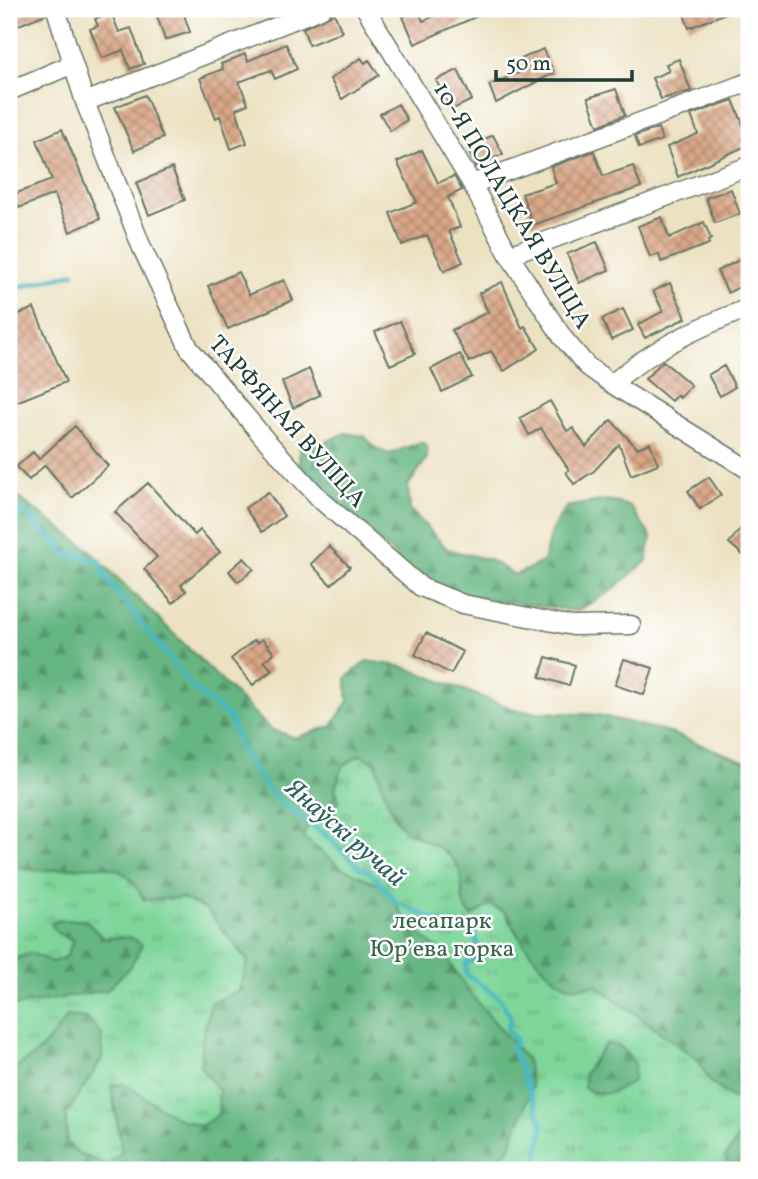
<svg xmlns="http://www.w3.org/2000/svg" width="758" height="1179" font-family="Vollkorn,serif">
<style>
.grass{fill:url(#grass-tufts);stroke:#4e8967;stroke-width:2}
.forest{fill:url(#forest-firs);stroke:#427a5b;stroke-width:2}
.lines{fill:none;stroke-linecap:round;stroke-linejoin:round}
.stream{stroke:#47b7bf;stroke-width:5}
.building{fill:url(#building-cross-hatch)}
.minor-casing{stroke:#677766;stroke-width:21}
.minor{stroke:#fff;stroke-width:18}
.labels{text-anchor:middle;stroke-width:5;stroke-linejoin:round;paint-order:stroke}
.street-label{font-size:24px;fill:#1f3d34;stroke:#fff}
.park-label{font-size:24px;fill:#37634e;stroke:#fff}
.water-label{font-size:26px;font-style:italic;fill:#2b625e;stroke:#fff}
</style>
<defs>
<pattern id="grass-tufts" width="24" height="20" patternUnits="userSpaceOnUse" patternTransform="scale(1.75)"><rect width="24" height="20" fill="#7ed59a"/><path d="M3 7l-1-3M5 7V3M7 7l1-3M15 17l-1-3M17 17v-4M19 17l1-3" fill="none" stroke="#67ae7e"/></pattern>
<pattern id="forest-firs" width="22" height="20" patternUnits="userSpaceOnUse" patternTransform="scale(1.75)"><rect width="22" height="20" fill="#66b682"/><path d="M5 1l3.5 6h-7zM16 11l3.5 6h-7z" fill="#53956b"/></pattern>
<pattern id="building-cross-hatch" width="8" height="8" patternUnits="userSpaceOnUse" patternTransform="scale(1.75)"><rect width="8" height="8" fill="#daa787"/><path d="M0 0l8 8M0 8l8-8" fill="none" stroke="#b0896f"/></pattern>
</defs>
<rect width="100%" height="100%" fill="#fff"/>
<filter id="ink" filterUnits="userSpaceOnUse"><feTurbulence type="fractalNoise" baseFrequency=".0143" numOctaves="2"/><feDisplacementMap in="SourceGraphic" scale="14" xChannelSelector="R" yChannelSelector="G"/><feConvolveMatrix kernelMatrix="1 2 1 2 8 2 1 2 1" color-interpolation-filters="sRGB"/></filter>
<filter id="wash" filterUnits="userSpaceOnUse"><feTurbulence type="fractalNoise" baseFrequency=".00686" numOctaves="4" result="noise"/><feDisplacementMap in="SourceGraphic" scale="28" xChannelSelector="R" yChannelSelector="G"/><feGaussianBlur stdDeviation="1.57" result="paint"/><feColorMatrix in="noise" values="0 0 0 0 0 0 0 0 0 0 0 0 0 0 0 0 0 1.4 0 .05"/><feComposite in="paint" operator="in"/></filter>
<g filter="url(#wash)">
<rect width="100%" height="100%" fill="#ece2c2"/>
<path class="grass" d="M9,491L87,548L270,729L295,738L332,726L348,701L346,678L367,661L404,667L518,711L597,715L665,731L749,763V1170H9Z"/>
<path class="forest" d="M345,433L364,436L378,450L390,454L420,442L427,445V458L408,486L410,509L447,549L490,560L515,575L543,562L551,531L566,507L607,500L630,506L651,537L647,561L611,591L577,611L464,596L417,577L299,464L300,446L320,445Z
M9,491L87,548L270,729L295,738L332,726L348,701L346,678L367,661L404,667L518,711L597,715L665,731L749,763V1064L736,1067L738,1096L733,1098L711,1083L698,1060L596,985C589,986 581,988 574,987C550,986 514,932 505,912L490,905L472,916C457,902 465,888 459,870C451,846 419,842 403,828C390,816 380,779 375,762L360,755L343,766L335,788L339,799L333,817L310,821L303,837L342,868L387,888L407,923L445,956L474,998L527,1060L532,1088L509,1149L489,1170H9V1070C36,1059 51,1040 67,1016L87,1018L102,1035V1059L66,1115L67,1143L79,1154L108,1165L122,1152L111,1085L124,1084L179,1119L201,1126L218,1115L219,1090L200,1067L202,1039L211,1003L239,990L248,961L207,910L182,898L144,900C140,893 135,884 129,878C100,849 46,885 9,863Z
M60,920H85L103,938L131,937L142,945L130,967L107,990L9,1007V961L31,953L52,962L66,957L73,941L57,933L51,924Z
M606,1043L621,1047L635,1064L633,1081C615,1093 604,1099 584,1088V1074Z
M749,1134V1170H731L725,1157L740,1135Z"/>
<g class="lines">
<path class="stream" d="M9,290L74,273
M9,508L32,517L47,537L60,544L63,554L100,560L105,577L192,687L229,717L244,757L274,797L331,840L359,867L371,873L398,903L445,925H461L475,936L480,956L466,963V974L499,998L511,1017L507,1029L516,1040L512,1048L543,1125L537,1161L542,1170"/>
</g>
<g id="blocks">
<path class="building" d="M9,9H45L46,14L9,29Z
M182,9L190,32L165,40L157,16Z
M451,9H493L415,44L403,17L418,10L423,21Z
M691,9H736L689,28L683,12Z
M111,12L119,32L131,28L144,64L130,69L123,50L102,58L90,29L98,26L95,19Z
M334,13L342,32L309,45L303,28Z
M286,44L297,69L275,79L271,70L239,82L248,104L236,109L247,143L231,149L220,116L216,118L200,78L223,69L221,64L245,54L248,61Z
M543,49L554,73L496,103L489,85L526,70L521,59Z
M361,58L365,63L369,60L379,75L342,99L330,79Z
M679,59L691,91L661,99L652,78L669,71L666,64Z
M458,70L472,100L451,110L436,80Z
M616,89L625,115L598,126L588,98Z
M145,95L163,138L134,151L115,107Z
M733,100L748,136L743,139L746,146L678,177L667,147L698,134L691,115Z
M398,104L407,120L390,131L380,114Z
M658,128L662,140L639,148L635,136Z
M62,129L100,219L70,232L54,194L19,208L14,194L52,180L37,140Z
M493,135L503,154L476,167L467,148Z
M422,150L438,183L454,176L462,190L448,197L460,227L449,231L463,262L444,271L427,235L402,245L390,213L417,202L397,162Z
M594,151L603,176L633,166L641,187L533,225L522,194L556,183L551,167Z
M172,168L185,200L149,215L136,183Z
M731,189L740,214L715,223L706,198Z
M662,217L669,238L704,222L711,239L708,241L709,244L661,262L659,254L650,257L638,226Z
M597,242L609,270L579,283L567,254Z
M749,255V282L728,293L717,271Z
M238,272L249,295L284,280L293,300L228,329L208,286Z
M502,282L522,328L525,326L539,349L504,371L491,351L469,362L452,330L488,312L479,293Z
M670,283L686,318L645,338L638,325L663,311L653,291Z
M34,308L66,382L9,405V318Z
M623,309L633,330L611,340L602,319Z
M400,321L415,354L390,365L375,332Z
M460,354L472,377L442,392L431,369Z
M663,361L691,385L680,398L677,395L671,401L645,379Z
M724,366L735,387L720,396L708,375Z
M309,369L320,395L293,408L282,382Z
M550,401L567,431L573,428L586,447L611,420L637,448L650,443L658,464L631,475L619,444L594,471L574,484L566,472L569,470L541,428L529,435L520,418Z
M75,426L108,466L72,498L45,465L29,480L16,467L33,452L39,459Z
M709,477L721,495L700,509L688,491Z
M148,483L195,535L200,530L220,552L181,585L186,591L173,603L144,569L157,557L115,512Z
M268,492L284,516L262,532L245,508Z
M749,518V560L729,543Z
M329,546L350,567L331,585L311,564Z
M244,558L254,569L238,582L229,571Z
M426,633L463,652L451,674L415,655Z
M262,639L274,653L264,661L272,670L253,685L231,659L254,640L257,643Z
M546,657L575,665L569,686L540,677Z
M624,659L653,668L644,695L615,685Z"/>
</g>
</g>
<g filter="url(#ink)">
<use href="#blocks" fill-opacity="0" stroke="#677766" stroke-width="2"/>
<g class="lines">
<g class="minor-casing">
<path id="minor" d="M56,9L85,102L142,248L189,348L264,438L321,500L421,587L463,604L573,626L631,625
M366,9L472,184L509,255L563,338L587,366L612,384L749,470
M9,91L73,64
M85,102L321,9
M472,184L749,82
M509,255L749,166
M612,384C651,349 700,326 749,308"/>
</g>
<use href="#minor" class="minor"/>
</g>
</g>
<g class="labels">
<g class="street-label">
<text transform="translate(513 205) rotate(59)" y="8">10-Я ПОЛАЦКАЯ ВУЛІЦА</text>
<text transform="translate(288 421) rotate(48)" y="8">ТАРФЯНАЯ ВУЛІЦА</text>
</g>
<g class="park-label">
<text x="442" y="928">лесапарк<tspan x="442" dy="28">Юрʼева горка</tspan></text>
</g>
<g class="water-label">
<text transform="translate(346 832) rotate(41)" y="9">Янаўскі ручай</text>
</g>
</g>
<rect width="758" height="1179" fill="none" stroke="#fff" stroke-width="35"/>
<path d="M496 70v10h136v-10" fill="none" stroke="#1f3d34" stroke-width="3.5"/>
<text x="506" y="70" font-size="21" fill="#1f3d34" stroke="#ffffff" stroke-width="5" paint-order="stroke">50 m</text>
</svg>
